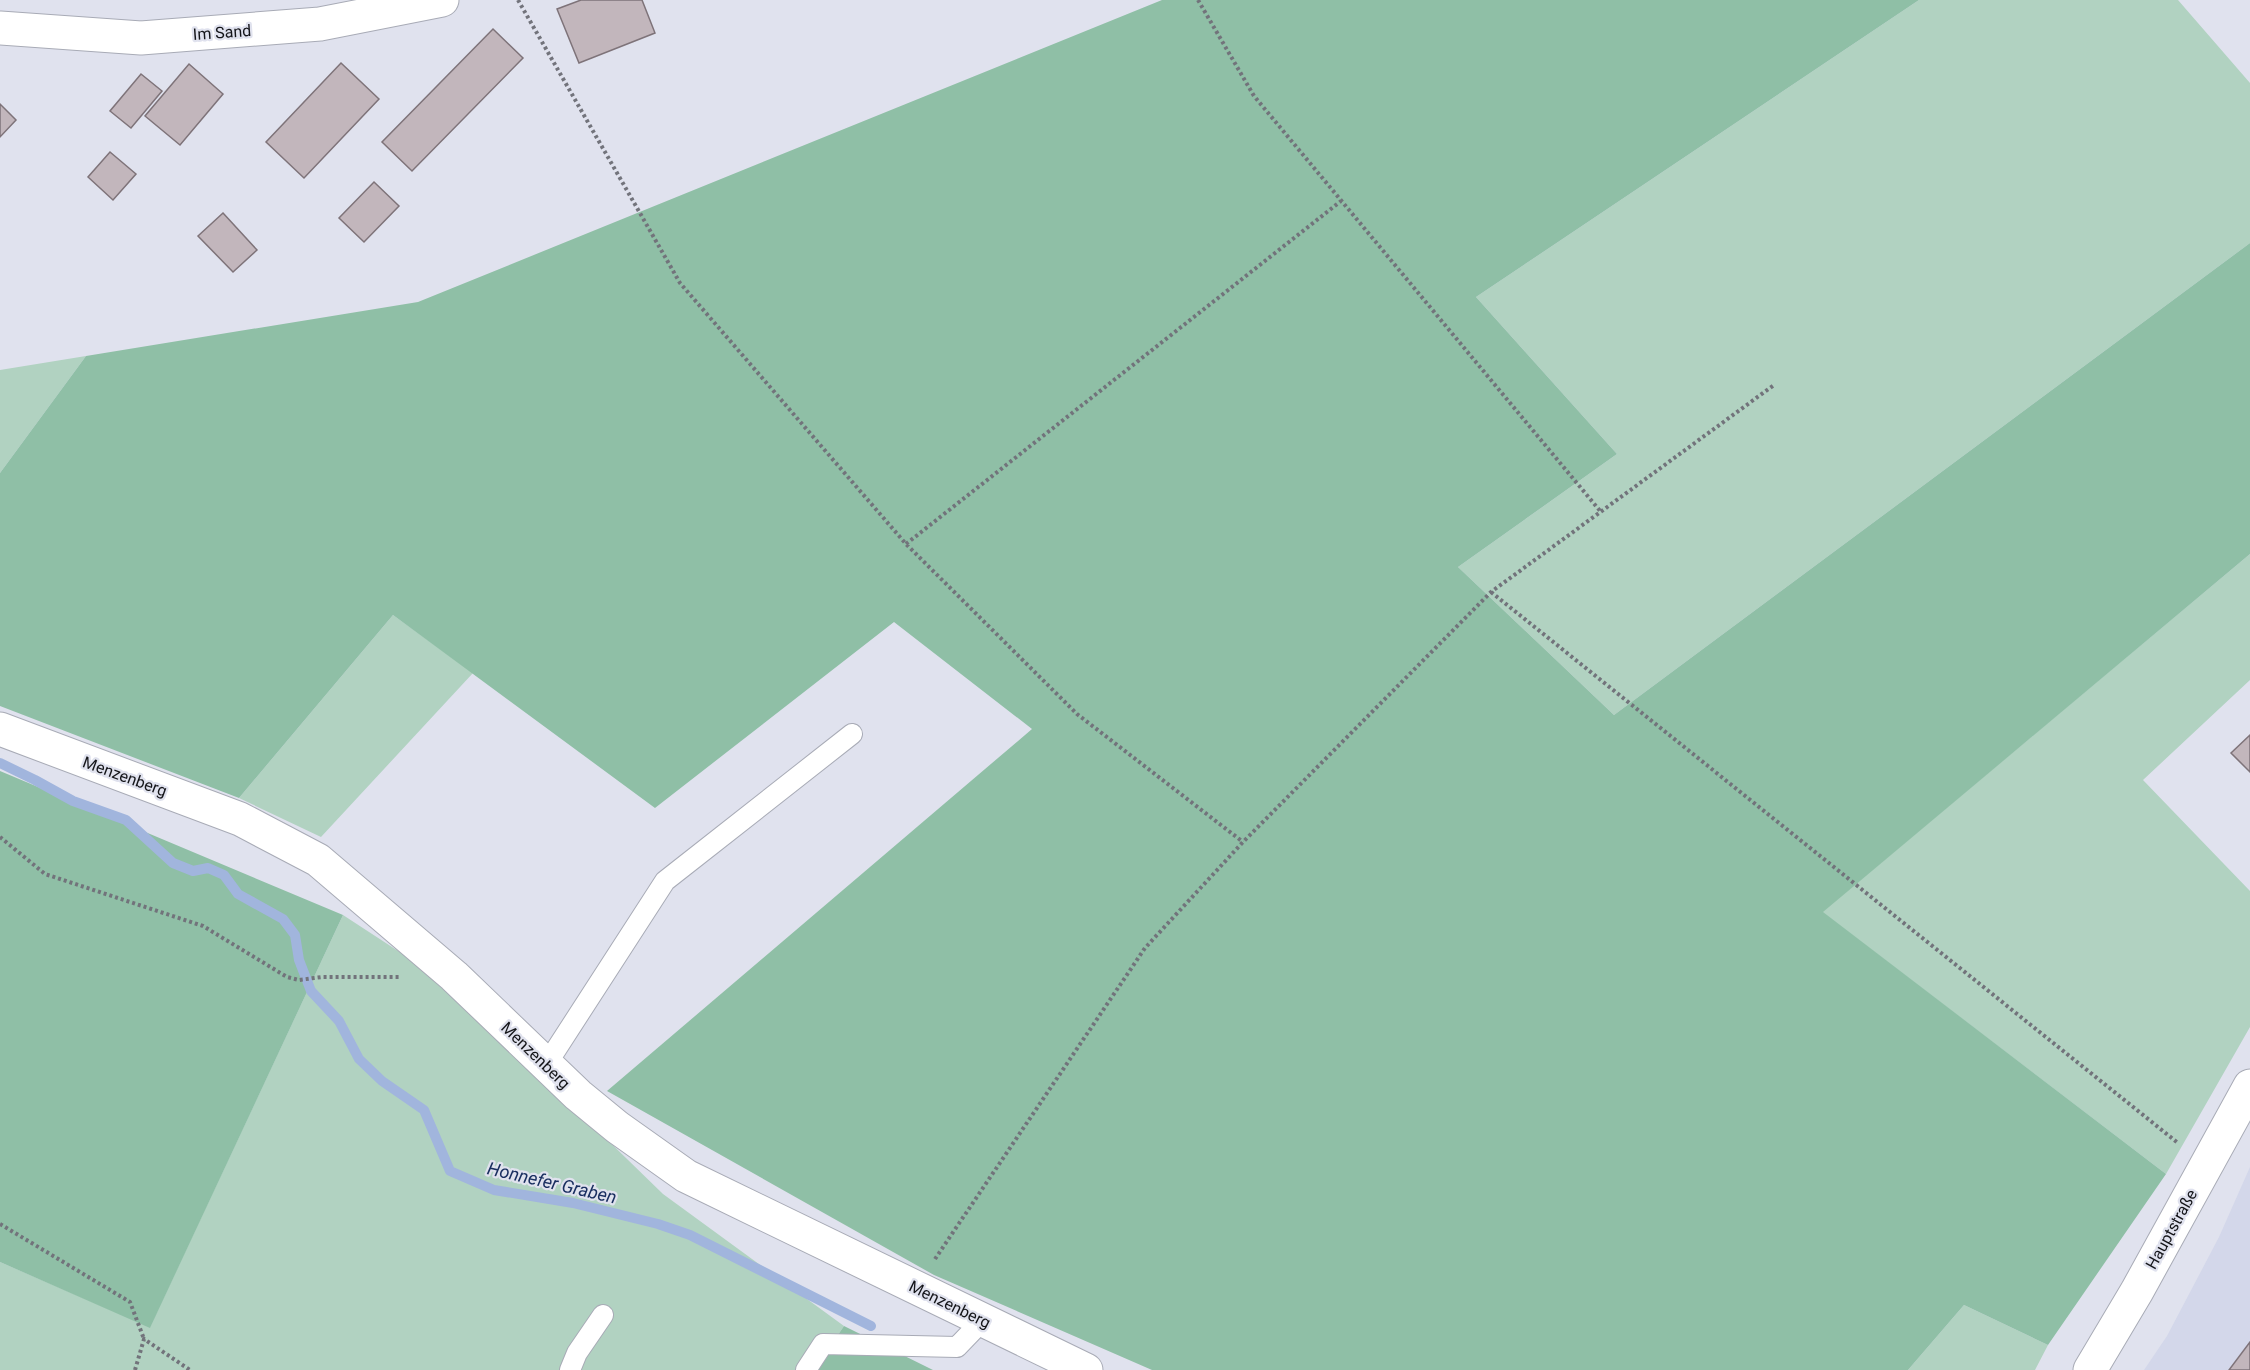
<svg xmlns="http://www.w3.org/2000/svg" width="2250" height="1370" font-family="Roboto,sans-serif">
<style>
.built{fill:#d3d7ea}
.green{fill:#b1d2c1}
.forest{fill:#8fbfa6}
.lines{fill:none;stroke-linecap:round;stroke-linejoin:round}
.stream{stroke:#a1b5dd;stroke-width:10}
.building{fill:#c2b6bc;stroke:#7e7379;stroke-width:1.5}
.service-casing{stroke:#a8abb6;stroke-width:22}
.minor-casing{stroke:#a8abb6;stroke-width:35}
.path{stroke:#72737b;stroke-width:4;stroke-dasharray:3 3;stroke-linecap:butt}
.service{stroke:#fff;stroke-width:20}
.minor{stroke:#fff;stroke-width:33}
.labels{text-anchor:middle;stroke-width:4.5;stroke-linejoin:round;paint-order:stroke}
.street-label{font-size:16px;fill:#141519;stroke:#e0e2ee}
.water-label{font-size:18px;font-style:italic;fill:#1a2f60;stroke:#e0e2ee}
</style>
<rect width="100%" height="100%" fill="#e0e2ee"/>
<path class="built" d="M2250,1167V1370H2144L2167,1336L2219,1237Z"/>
<path class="green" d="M1919,0H2178L2250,83V243L1614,715L1458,567L1617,454L1476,297Z
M86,356L0,473V370Z
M2250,554V680L2143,780L2250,891V1027L2166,1174L1822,912Z
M393,615L473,673L321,837L239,798Z
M343,915L444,981L663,1194L844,1326L814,1370H0V1262L150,1327Z
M1964,1305L2048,1345L2035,1370H1908Z"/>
<path class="forest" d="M1162,0H1919L1476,297L1617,454L1458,567L1614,715L2250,243V554L1823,912L2166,1174L2048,1345L1964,1305L1908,1370H1152L934,1275L607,1091L1032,729L894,622L655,808L393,615L239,798L0,706V473L86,356L418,302Z
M0,771L343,915L150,1328L0,1262Z
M844,1326L933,1370H814Z"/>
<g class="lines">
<path class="stream" d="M0,763L35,780L73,801L126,820L173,863L193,871L208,868L224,875L238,894L283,919L295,935L299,960L311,991L339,1021L359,1059L382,1081L424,1110L450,1171L494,1190L573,1203L658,1224L690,1235L871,1326"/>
</g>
<path class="building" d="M581,0H642L655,33L579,63L557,9Z
M493,29L523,58L412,171L382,142Z
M341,63L379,99L304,178L266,142Z
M189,64L223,94L180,145L145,116Z
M141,74L162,91L131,128L110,111Z
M0,104L16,120L0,137Z
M110,152L136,174L113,200L88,177Z
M374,182L399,206L364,242L339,218Z
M223,213L257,250L233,272L198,236Z
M2250,735V772L2231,753Z
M2250,1342V1370H2229Z"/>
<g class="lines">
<g class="service-casing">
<path id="service" d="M546,1065L665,881L852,734
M570,1370L577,1353L603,1315
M806,1370L823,1344L957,1347L983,1320"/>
</g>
<g class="minor-casing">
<path id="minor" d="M0,28L141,38L320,24L442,0
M0,729L240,819L318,860L454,976L578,1095L617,1127L686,1176L1086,1370
M2090,1370L2137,1291L2250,1086"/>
</g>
<path class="path" d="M518,0L680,283L906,544L1077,714L1243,842
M1198,0L1254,96L1601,512
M906,544L1341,201
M1491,592L2178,1143
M0,837L45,874L203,926L287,977L299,980L322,977H399
M0,1224L130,1302L144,1339
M935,1259L1145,948L1243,842L1491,592L1774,385
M135,1370L144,1339L190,1370"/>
<use href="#service" class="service"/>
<use href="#minor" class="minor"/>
</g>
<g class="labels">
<g class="street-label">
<text transform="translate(222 32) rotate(-4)" y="6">Im Sand</text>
<text transform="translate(125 776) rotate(20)" y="6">Menzenberg</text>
<text transform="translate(536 1055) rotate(44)" y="6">Menzenberg</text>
<text transform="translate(2171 1229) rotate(-61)" y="6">Hauptstraße</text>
<text transform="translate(950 1304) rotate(26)" y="6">Menzenberg</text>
</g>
<g class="water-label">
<text transform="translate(552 1183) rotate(13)" y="6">Honnefer Graben</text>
</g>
</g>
</svg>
